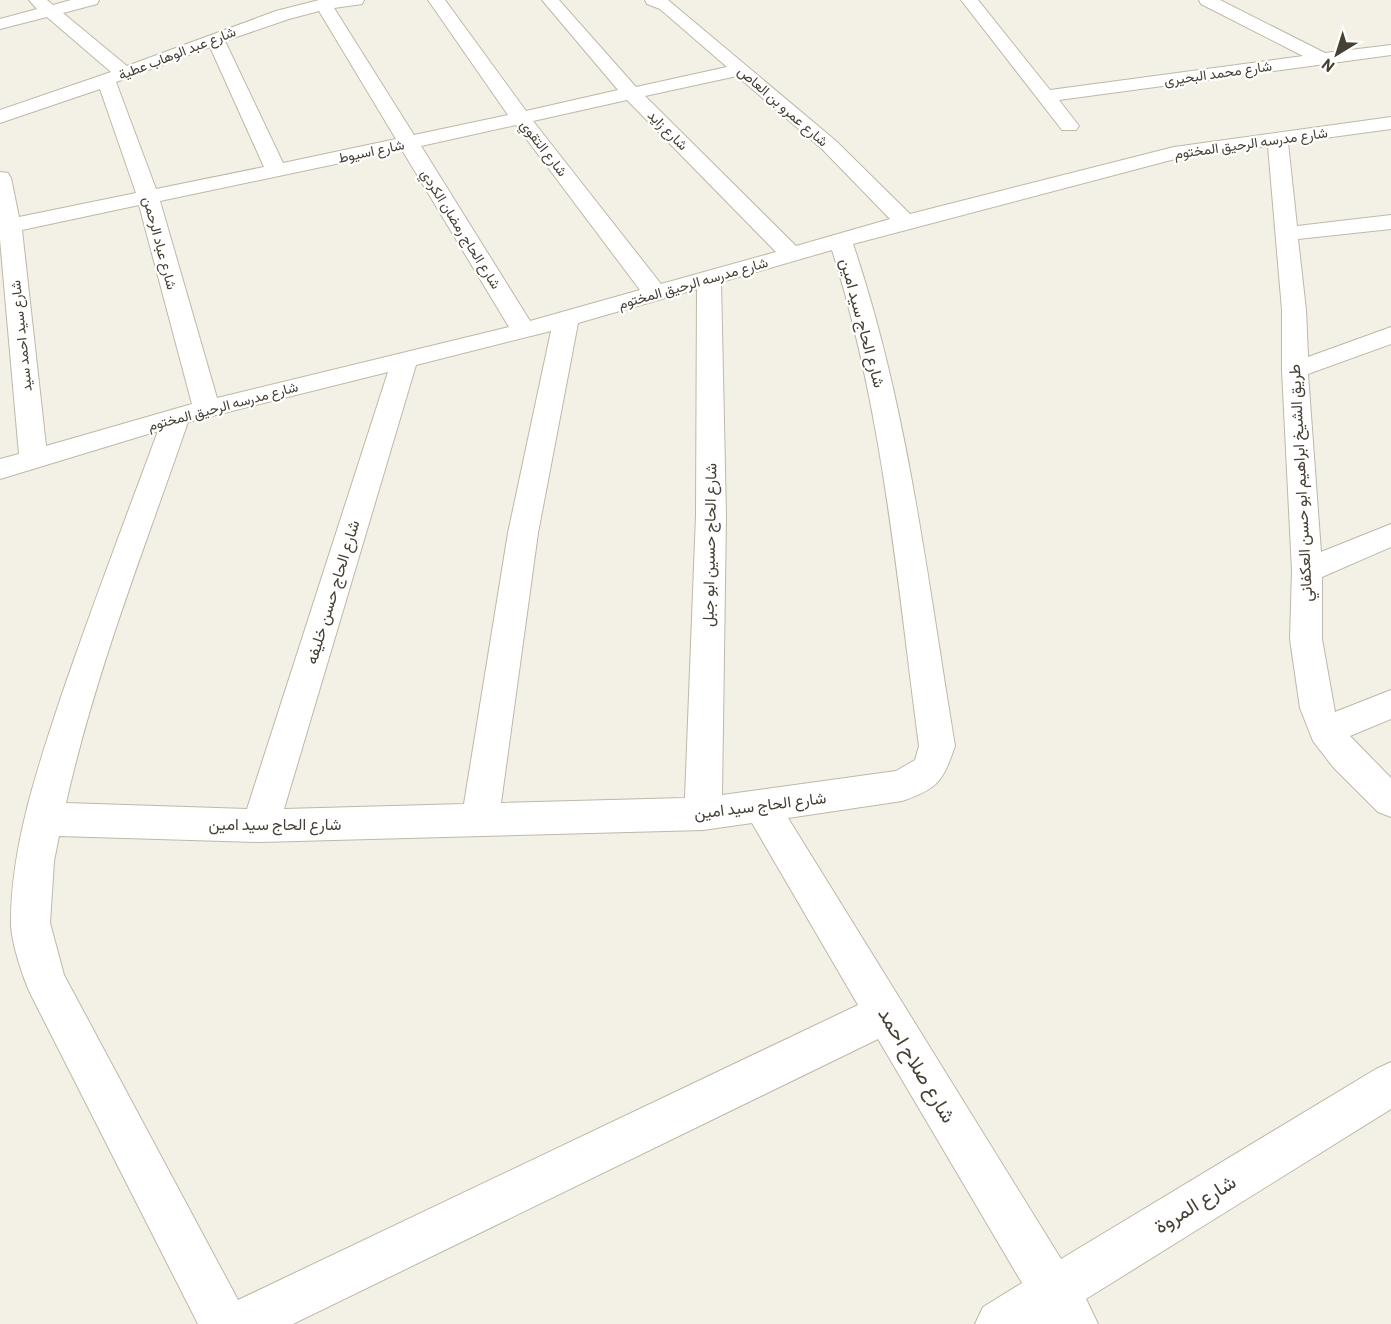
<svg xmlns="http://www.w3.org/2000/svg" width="1391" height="1324" font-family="Barlow,Vazirmatn,sans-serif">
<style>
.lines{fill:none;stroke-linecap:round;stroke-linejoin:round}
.street-casing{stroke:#beb8a8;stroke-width:2}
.street{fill:#fff;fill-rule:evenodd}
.labels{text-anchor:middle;stroke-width:4.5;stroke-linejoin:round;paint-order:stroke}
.far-street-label{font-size:14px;fill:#464035;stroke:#fff}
.street-label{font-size:16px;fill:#464035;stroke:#fff}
.near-street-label{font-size:20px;fill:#464035;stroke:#fff}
</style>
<rect width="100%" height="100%" fill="#f3f0e6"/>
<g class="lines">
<g class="street-casing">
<path id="street" d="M29,0H47L53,5L71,0H99L97,4L63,13L127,66L276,11L319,0H364L362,4L334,8L414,135L508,115L428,0H445L526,111L618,90L542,0H559L636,87L727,67L660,9L647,4L645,0H668L836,141L910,214L1174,147L1391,117V129L1288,143L1297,226L1391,215V229L1298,239L1306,310L1308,357L1391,327V344L1308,374L1321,552L1391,524V547L1322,577V639L1335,712L1391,690V719L1350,736L1391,778V817L1378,812L1333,767L1313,741L1300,708L1290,639L1292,571L1282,370V310L1268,146L1175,159L853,244C908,406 927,578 955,746C943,781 938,789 902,801L788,818L1061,1259L1376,1069L1391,1062V1109L1086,1299L1098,1324H975L983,1307L1022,1283L878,1039L293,1324H198L31,995C23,978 10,939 11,921C11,845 39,763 63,691C93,604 126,517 158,431L0,479V459L19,454L0,239V172L8,173L11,178L19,217L136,193L100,89L0,123V110L111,72L47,17L0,29V19L37,9ZM319,11L396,139L283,163L225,41L289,19ZM210,47L264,167L156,189L116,82ZM737,76L822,149L890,219L796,246L645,96ZM627,100L776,252L661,284L533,121ZM516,125L640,290L530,321L421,146ZM402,150L509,327L217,398L160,201ZM139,205L192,404L46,446L22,230ZM832,250C883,410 897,580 919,746L915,760L896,771L722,795L726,515L721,282ZM697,289L696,515L685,798L501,803L538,533L578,323ZM551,331L508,533L464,804L284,809L416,365ZM388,372L247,809L66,803C95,673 145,547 188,422ZM752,823L858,1005L238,1300L64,975L50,923L54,861L59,836L260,842L703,830Z
M961,0H978L1050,90L1303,56L1201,4L1199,0H1220L1325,53L1391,45V55L1059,100L1079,126L1076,130H1062Z"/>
</g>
<use href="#street" class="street"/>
</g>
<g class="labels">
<g class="far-street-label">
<text transform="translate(177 53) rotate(-21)" y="5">شارع عبد الوهاب عطية</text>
<text transform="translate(1218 73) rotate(-8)" y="5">شارع محمد البحيرى</text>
<text transform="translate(783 106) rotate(41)" y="5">شارع عمرو بن العاص</text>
<text transform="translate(668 130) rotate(45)" y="5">شارع زايد</text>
<text transform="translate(1251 143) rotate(-8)" y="5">شارع مدرسه الرحيق المختوم</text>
<text transform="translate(544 148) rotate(52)" y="5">شارع التقوي</text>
<text transform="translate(371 151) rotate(-12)" y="5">شارع اسيوط</text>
<text transform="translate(461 229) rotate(58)" y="5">شارع الحاج رمضان الكردي</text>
<text transform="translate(160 243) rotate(75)" y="5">شارع عباد الرحمن</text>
<text transform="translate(693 283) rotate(-16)" y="5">شارع مدرسه الرحيق المختوم</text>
<text transform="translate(21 336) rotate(-96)" y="5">شارع سيد احمد سيد</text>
<text transform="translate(223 406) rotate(-15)" y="5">شارع مدرسه الرحيق المختوم</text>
</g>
<g class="street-label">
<text transform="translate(863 323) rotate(75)" y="6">شارع الحاج سيد امين</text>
<text transform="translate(1300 483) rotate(-93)" y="6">طريق الشيخ ابراهيم ابو حسن العكفاني</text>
<text transform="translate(709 545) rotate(-89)" y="6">شارع الحاج حسين ابو جبل</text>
<text transform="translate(332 592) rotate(-73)" y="6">شارع الحاج حسن خليفه</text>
<text transform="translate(760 805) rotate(-7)" y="6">شارع الحاج سيد امين</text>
<text x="275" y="830">شارع الحاج سيد امين</text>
</g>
<g class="near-street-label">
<text transform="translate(917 1065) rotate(59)" y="7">شارع صلاح احمد</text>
<text transform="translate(1195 1204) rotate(-32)" y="7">شارع المروة</text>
</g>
</g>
<g transform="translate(1337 54) rotate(218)" stroke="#ffffff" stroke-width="4.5" paint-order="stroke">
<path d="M0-4.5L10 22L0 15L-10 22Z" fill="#464035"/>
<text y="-9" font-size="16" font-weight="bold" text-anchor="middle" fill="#464035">N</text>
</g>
</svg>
